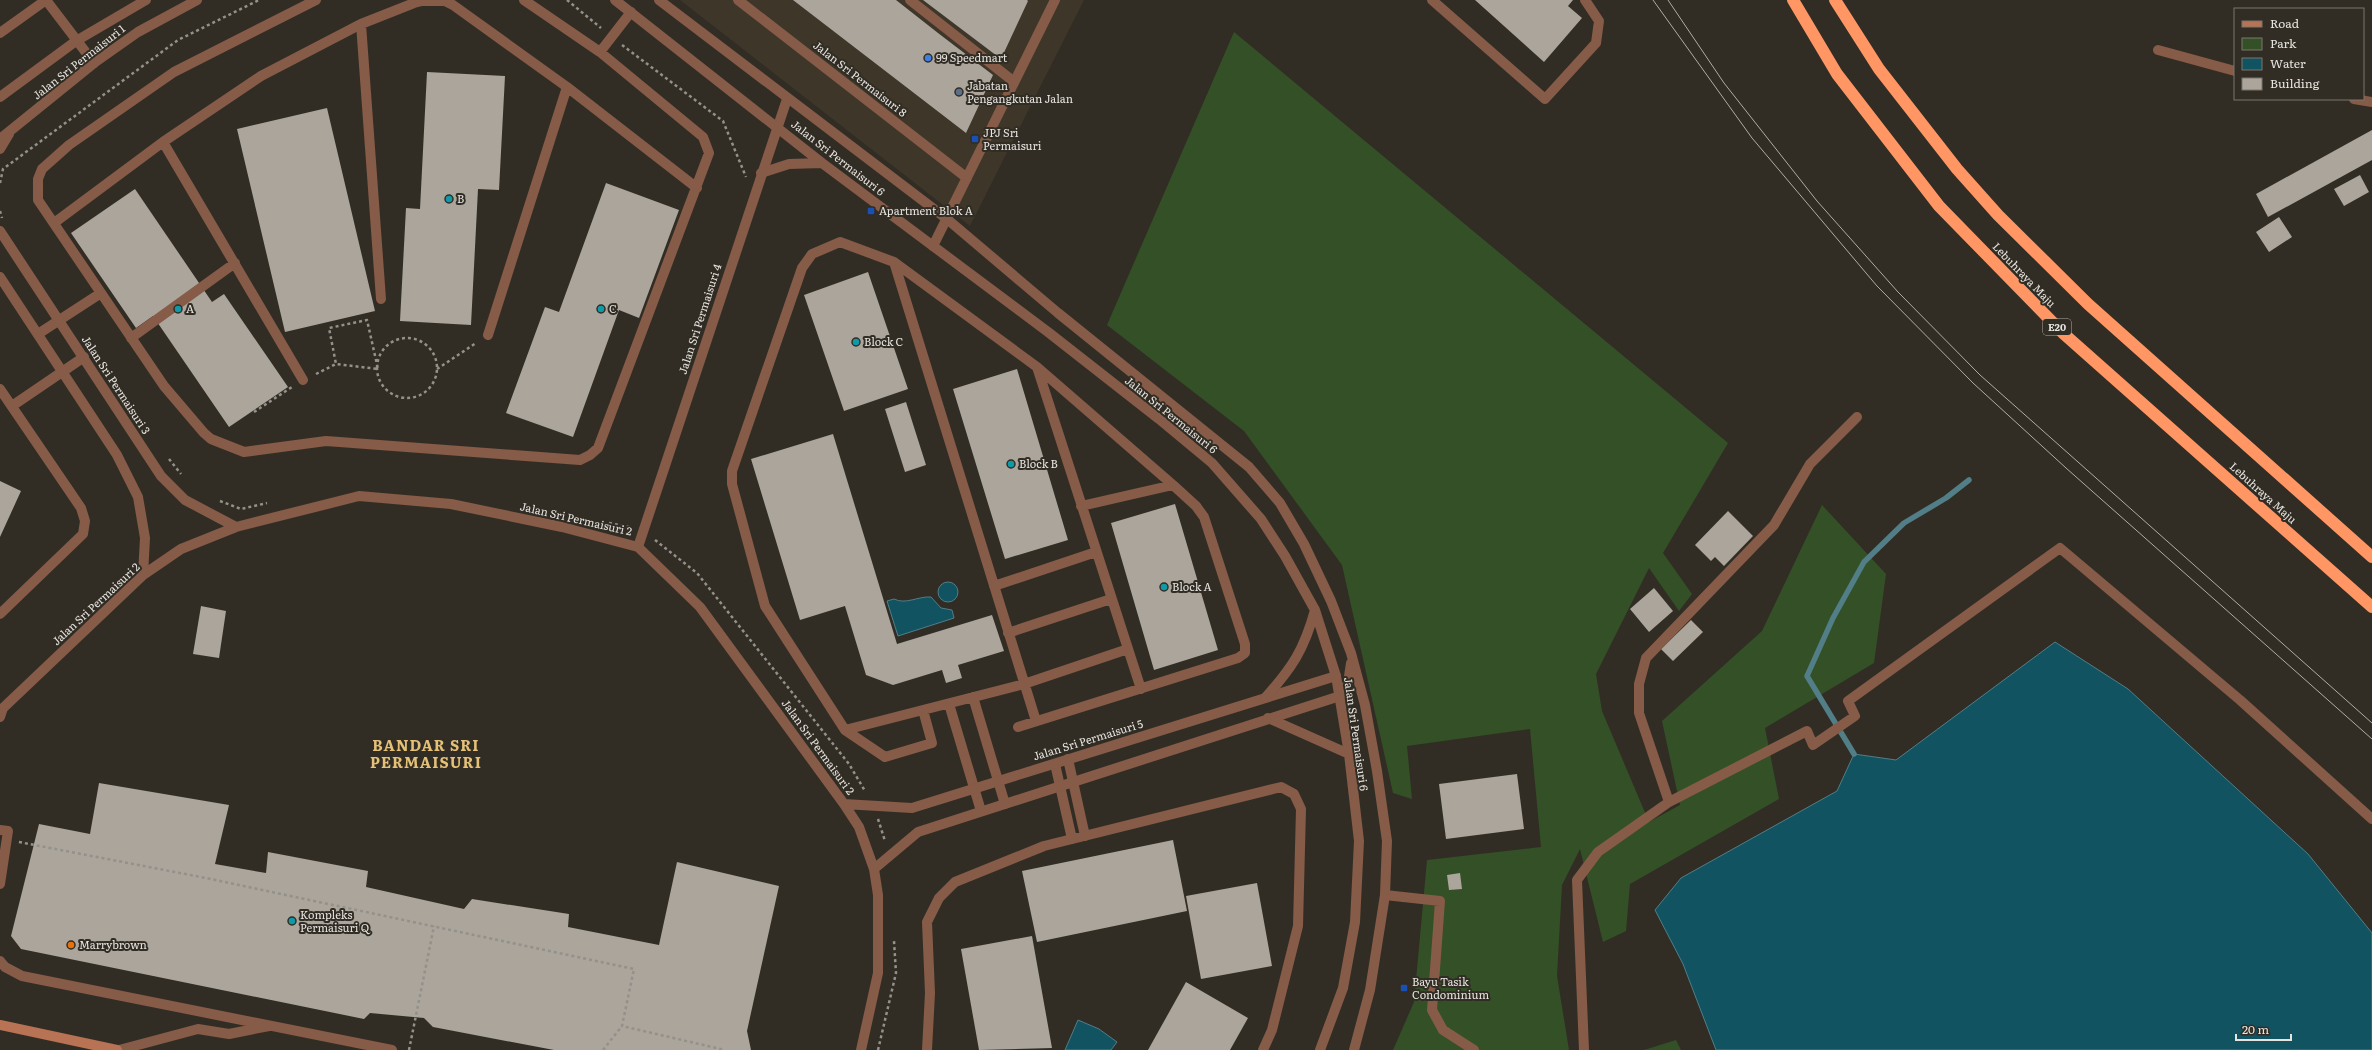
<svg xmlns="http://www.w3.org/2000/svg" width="2372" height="1050" font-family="Literata,serif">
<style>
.built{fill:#3d3629}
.green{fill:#345026}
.water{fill:#115361;stroke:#517e87}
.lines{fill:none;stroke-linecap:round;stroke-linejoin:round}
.stream{stroke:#517e87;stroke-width:5.5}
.building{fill:#aba59c}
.path{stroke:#94908a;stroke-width:2.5;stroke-dasharray:3 3;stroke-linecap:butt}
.service{stroke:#865b47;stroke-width:10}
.minor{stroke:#865b47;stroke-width:10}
.tertiary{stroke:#865b47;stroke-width:10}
.secondary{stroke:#b77353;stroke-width:10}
.motorway{stroke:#ff9663;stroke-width:12}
.tram{stroke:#afaca6;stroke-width:1}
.shop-dot{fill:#3f7fe0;stroke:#312d25;stroke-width:1.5}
.service-dot{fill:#5c6f8a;stroke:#312d25;stroke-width:1.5}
.transit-dot{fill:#1a4fb4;stroke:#312d25;stroke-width:1.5}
.culture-dot{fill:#0f9aa8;stroke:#312d25;stroke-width:1.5}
.food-dot{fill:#e8710a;stroke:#312d25;stroke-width:1.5}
.labels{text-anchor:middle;stroke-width:4;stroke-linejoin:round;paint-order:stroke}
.shield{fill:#312d25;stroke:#b0ada7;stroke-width:1}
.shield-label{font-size:10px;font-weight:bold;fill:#e7e4df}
.poi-label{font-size:11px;fill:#e7e4df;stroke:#312d25;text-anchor:start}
.street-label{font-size:11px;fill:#e7e4df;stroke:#312d25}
.district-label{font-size:15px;font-weight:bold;letter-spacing:1px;fill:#e5c178;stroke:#312d25}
</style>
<rect width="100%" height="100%" fill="#312d25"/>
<path class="built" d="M680,0H1084L970,226Z"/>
<path class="green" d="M1234,32L1728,443L1663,553L1692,594L1679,611L1649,568L1596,674L1602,711L1649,822L1680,805L1662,721L1762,631L1822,505L1886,574L1874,663L1765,728L1779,799L1630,884L1626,931L1603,942L1580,849L1562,885L1557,976L1569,1050H1393L1414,1002L1427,860L1541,847L1530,729L1407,746L1412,799L1393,793L1342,565L1244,431L1107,325Z
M1676,1040L1681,1050H1644Z"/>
<path class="water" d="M938 592a10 10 0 1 1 20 0a10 10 0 1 1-20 0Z
M931,597L941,608L952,610L954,618L898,636L887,601L894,599C906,605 918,596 931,597Z
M2055,642L2128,689L2308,854L2372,933V1050H1716L1683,964L1655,910L1681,878L1837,791L1854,754L1896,760Z
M1078,1020L1099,1029L1117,1042L1111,1050H1065Z"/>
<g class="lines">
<path class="stream" d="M1854,754L1807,676L1833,618L1864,562L1904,523L1946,498L1969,480"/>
</g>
<path class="building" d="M793,0H896L938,33L993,75L966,133Z
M923,0H1027L1028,1L1001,59Z
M1475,0H1573L1568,6L1582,18L1544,62Z
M427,72L505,76L499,190L478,189L471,325L400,321L406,208L420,209Z
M327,108L375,311L285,332L237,129Z
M2372,130V160L2268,217L2256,194Z
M2360,175L2369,192L2344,206L2334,189Z
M606,183L679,210L639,318L619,310L573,437L506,413L545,307L559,312Z
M135,189L212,302L224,294L288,387L229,427L153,316L136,328L71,233Z
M2279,217L2292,237L2269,252L2256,232Z
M868,272L908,389L844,411L804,295Z
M1017,369L1068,540L1005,559L953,389Z
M906,402L926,465L905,472L885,409Z
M833,434L897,644L992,615L1004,651L958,665L962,678L946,683L942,670L893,685L866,675L845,606L800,620L751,459Z
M0,481L21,491L0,537Z
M1175,504L1218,650L1154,670L1111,523Z
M1728,511L1753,536L1724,566L1715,557L1711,561L1695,545Z
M1654,588L1673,611L1649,632L1630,609Z
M201,606L226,611L219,658L193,654Z
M1691,620L1703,632L1673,661L1661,649Z
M1517,774L1524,829L1446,839L1439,784Z
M99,783L229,805L215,864L266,873L268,852L368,871L366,887L464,909L472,899L569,914L568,927L659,945L677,862L779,886L747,1031L751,1050H554L433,1027L424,1018L370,1013L364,1019L21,949L11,936L39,824L90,834Z
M1173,840L1187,911L1037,942L1022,871Z
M1460,873L1462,889L1449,890L1447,875Z
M1257,883L1272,966L1201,979L1186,896Z
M1032,936L1052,1048L979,1050L961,949Z
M1186,982L1248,1018L1230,1050H1148Z"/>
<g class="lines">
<path class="path" d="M567,0L601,28
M622,45L723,121L746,177
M0,183L3,169L178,40L259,0
M0,211L2,218
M377 368a30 30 0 1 1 60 0a30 30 0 1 1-60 0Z
M437,369L476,343
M316,374L336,364L378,369L367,320L329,328L336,364
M254,412L292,387
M169,459L181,474
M220,501L241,509L267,503
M609,523L630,527
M655,540L697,573L849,764L865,791
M878,819L885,841
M19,842L206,878L634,969L622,1026L725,1050
M409,1050L434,926
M603,1050L622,1026
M878,1050L896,973L894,941"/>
<path class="service" d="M316,0L174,72L69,145L42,169L38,179V200L164,386L204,433L211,439L244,452L326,441L580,460L590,455L598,448L709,153L703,137L600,52L524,0
M910,0L1013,81
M1432,0L1545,99L1596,43L1599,21L1585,0
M361,24L381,299
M0,33L46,0L94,63
M2158,50L2235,71
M600,52L631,12
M2354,99L2372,102
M163,142L303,380
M54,223L163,142L261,76L361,24L414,3L422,1H445L453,5L567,87L697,188
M894,262L1036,721
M38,334L101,293
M488,335L567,87
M131,338L235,263
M1037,367L1141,689
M0,389L81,508L85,521L83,534L0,614
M12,406L84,357
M1081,506L1173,485
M994,586L1096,552
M1008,633L1111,599
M973,697L1005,804
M949,704L981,811
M923,710L932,743L885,757L845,730L765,606L732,484V471L802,268L812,254L840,242L894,262L1037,367L1173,485L1196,506L1204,517L1245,644V653L1238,658L1018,727
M845,730L1024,684L1128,649
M1068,759L1085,836
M1055,764L1072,839
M1669,802L1639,713V684L1646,658L1774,525L1810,464L1857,417
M0,830L8,831L0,884
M1385,895L1440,901L1432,1010L1443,1030L1474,1050
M0,961L5,967L22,976L392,1050
M119,1050L198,1029L229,1034L269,1026
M927,1050L930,993L927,922L939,898L955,882L1044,846L1281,787L1294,794L1301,809L1298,926L1272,1030L1263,1050
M1584,1050L1577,880L1598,852L1669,802L1807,731L1813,745L1855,716L1848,701L2060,548L2240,700L2372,819"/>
<path class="minor" d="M738,0L967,178
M0,231L161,476L185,500L236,527
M933,246L1055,0
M0,277L117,455L138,497L145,538L143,575
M638,547L787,99
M0,717L3,708L143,575L181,549L236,527L359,496L451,504L562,527L638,547L700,607L844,804L859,827L874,869L878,895V973L861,1050
M844,804L912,808L1336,676
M874,869L918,832L1340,696"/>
<path class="tertiary" d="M615,0L822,163L1048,332L1159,419L1212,463L1261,519L1285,556L1315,610L1336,676L1349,754L1359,841L1355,922L1343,988L1320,1050
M659,0L947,219L1058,313L1249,467L1280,503L1304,544L1331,601L1351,653L1365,705L1377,771L1387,841L1385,895L1370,990L1354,1050
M0,97L76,41L146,0
M0,139L94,63L138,32L197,0
M0,149L9,134
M761,173L789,164L822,163
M1340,696L1348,683L1351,663
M1265,698C1292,668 1304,650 1315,610
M1268,718L1349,754"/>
<path class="secondary" d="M0,1025L117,1050"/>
<path class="motorway" d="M1793,0L1837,74L1939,206L2064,334L2372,607
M1835,0L1879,69L1957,169L1998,215L2088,304L2372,557"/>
<path class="tram" d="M1653,0L1752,138L1877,286L1973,383L2066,468L2372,739
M1668,0L1724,83L1817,201L1898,292L1980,375L2372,723"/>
</g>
<circle class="shop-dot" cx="928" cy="58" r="4"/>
<circle class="service-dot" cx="959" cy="92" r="4"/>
<g class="transit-dot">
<rect x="971" y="135" width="8" height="8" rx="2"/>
<rect x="867" y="207" width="8" height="8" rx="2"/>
<rect x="1400" y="984" width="8" height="8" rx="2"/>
</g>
<g class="culture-dot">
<circle cx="449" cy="199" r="4"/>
<circle cx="178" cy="309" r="4"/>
<circle cx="601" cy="309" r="4"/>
<circle cx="856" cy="342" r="4"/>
<circle cx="1011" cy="464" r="4"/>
<circle cx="1164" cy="587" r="4"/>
<circle cx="292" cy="921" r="4"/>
</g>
<circle class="food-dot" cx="71" cy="945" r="4"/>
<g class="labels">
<rect class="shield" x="2043" y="319" width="28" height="16" rx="3"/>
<g class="shield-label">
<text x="2057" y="331">E20</text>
</g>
<g class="poi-label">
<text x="936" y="62">99 Speedmart</text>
<text x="967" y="90">Jabatan<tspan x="967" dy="13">Pengangkutan Jalan</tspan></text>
<text x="983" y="137">JPJ Sri<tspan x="983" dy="13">Permaisuri</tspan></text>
<text x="457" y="203">B</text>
<text x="879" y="215">Apartment Blok A</text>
<text x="186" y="313">A</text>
<text x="609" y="313">C</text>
<text x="864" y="346">Block C</text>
<text x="1019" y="468">Block B</text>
<text x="1172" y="591">Block A</text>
<text x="300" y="919">Kompleks<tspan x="300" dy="13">Permaisuri Q</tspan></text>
<text x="79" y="949">Marrybrown</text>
<text x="1412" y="986">Bayu Tasik<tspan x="1412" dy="13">Condominium</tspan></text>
</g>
<g class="street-label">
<text transform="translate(79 62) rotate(-38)" y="4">Jalan Sri Permaisuri 1</text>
<text transform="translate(860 79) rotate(38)" y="4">Jalan Sri Permaisuri 8</text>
<text transform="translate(838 158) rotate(38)" y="4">Jalan Sri Permaisuri 6</text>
<text transform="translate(2024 275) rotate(46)" y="4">Lebuhraya Maju</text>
<text transform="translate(700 319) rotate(-72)" y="4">Jalan Sri Permaisuri 4</text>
<text transform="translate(116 385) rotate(57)" y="4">Jalan Sri Permaisuri 3</text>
<text transform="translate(1171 415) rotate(39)" y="4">Jalan Sri Permaisuri 6</text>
<text transform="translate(2263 493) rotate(42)" y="4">Lebuhraya Maju</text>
<text transform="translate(576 519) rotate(13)" y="4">Jalan Sri Permaisuri 2</text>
<text transform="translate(96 604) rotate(-43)" y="4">Jalan Sri Permaisuri 2</text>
<text transform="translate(1356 734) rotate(82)" y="4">Jalan Sri Permaisuri 6</text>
<text transform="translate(1088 740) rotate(-17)" y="4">Jalan Sri Permaisuri 5</text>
<text transform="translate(818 747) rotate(54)" y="4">Jalan Sri Permaisuri 2</text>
</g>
<g class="district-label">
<text x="426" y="751">BANDAR SRI<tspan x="426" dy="17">PERMAISURI</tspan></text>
</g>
</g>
<rect x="2234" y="8" width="130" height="92" fill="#312d25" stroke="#7a766f"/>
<rect x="2242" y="21" width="20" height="6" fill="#b77353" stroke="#7a766f"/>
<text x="2270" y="28" font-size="12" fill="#e7e4df">Road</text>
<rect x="2242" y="38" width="20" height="12" fill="#345026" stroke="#7a766f"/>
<text x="2270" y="48" font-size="12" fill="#e7e4df">Park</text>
<rect x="2242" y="58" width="20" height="12" fill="#115361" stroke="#7a766f"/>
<text x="2270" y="68" font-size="12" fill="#e7e4df">Water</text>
<rect x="2242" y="78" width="20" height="12" fill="#aba59c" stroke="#7a766f"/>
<text x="2270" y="88" font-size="12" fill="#e7e4df">Building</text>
<path d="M2236 1034v6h55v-6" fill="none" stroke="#e7e4df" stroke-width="2"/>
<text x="2242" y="1034" font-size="12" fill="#e7e4df" stroke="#312d25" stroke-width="3" paint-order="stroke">20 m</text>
</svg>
